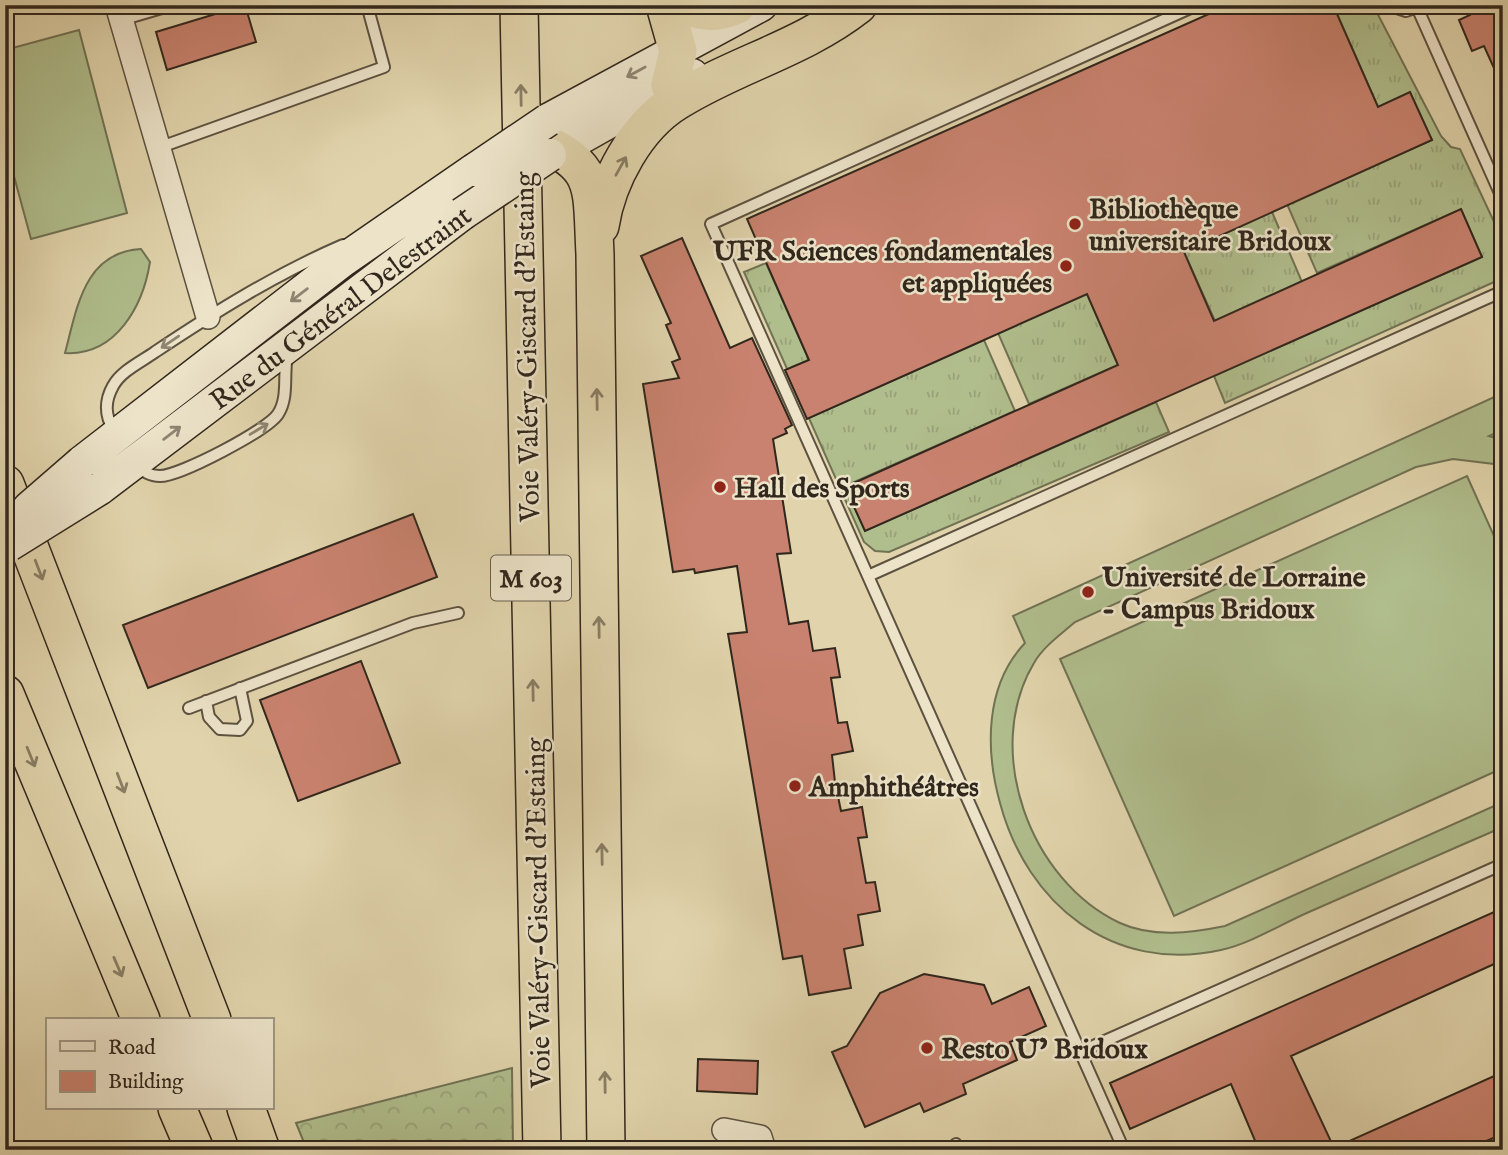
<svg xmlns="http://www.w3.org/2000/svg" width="1508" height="1155" font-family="'IM FELL English',serif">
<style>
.grass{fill:url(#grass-tufts);stroke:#707254;stroke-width:2}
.forest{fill:url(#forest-crowns);stroke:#707254;stroke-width:2}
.pitch{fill:#b0bd8c;stroke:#707254;stroke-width:2}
.building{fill:#c9826f;stroke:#31271c;stroke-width:2}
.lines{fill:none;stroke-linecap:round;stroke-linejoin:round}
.service-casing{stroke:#5d5240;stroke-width:14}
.minor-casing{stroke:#5d5240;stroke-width:26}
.secondary-casing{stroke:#31271c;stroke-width:35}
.trunk-casing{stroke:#31271c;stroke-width:40}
.service{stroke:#ece3c9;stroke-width:10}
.minor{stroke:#ece3c9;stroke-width:23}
.secondary{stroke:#ece3c9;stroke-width:32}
.trunk{stroke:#e1d4ac;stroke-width:37}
.secondary-bridge-casing{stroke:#31271c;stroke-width:35;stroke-linecap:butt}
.secondary-bridge{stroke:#ece3c9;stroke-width:32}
.oneway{stroke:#8e8572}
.oneway2{stroke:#897e64}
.poi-dot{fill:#8f2418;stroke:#ece3c9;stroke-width:2.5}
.labels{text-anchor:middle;stroke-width:5;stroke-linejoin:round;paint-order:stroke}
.shield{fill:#ece3c9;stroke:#695f50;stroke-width:2}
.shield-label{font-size:26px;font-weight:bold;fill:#31271c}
.poi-label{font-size:28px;font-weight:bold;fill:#31271c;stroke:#ece3c9;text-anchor:start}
.street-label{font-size:28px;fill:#31271c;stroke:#ece3c9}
</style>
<defs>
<pattern id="grass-tufts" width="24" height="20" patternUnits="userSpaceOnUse" patternTransform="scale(1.75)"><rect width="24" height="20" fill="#b0bd8c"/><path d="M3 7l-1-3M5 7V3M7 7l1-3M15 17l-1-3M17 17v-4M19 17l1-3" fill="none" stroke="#98a278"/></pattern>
<pattern id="forest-crowns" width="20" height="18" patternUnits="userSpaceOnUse" patternTransform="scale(1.75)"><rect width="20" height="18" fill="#b0bd8c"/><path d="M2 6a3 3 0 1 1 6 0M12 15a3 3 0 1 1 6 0" fill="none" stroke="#98a278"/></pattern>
</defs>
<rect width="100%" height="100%" fill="#e1d4ac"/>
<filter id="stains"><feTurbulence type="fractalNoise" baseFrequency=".00286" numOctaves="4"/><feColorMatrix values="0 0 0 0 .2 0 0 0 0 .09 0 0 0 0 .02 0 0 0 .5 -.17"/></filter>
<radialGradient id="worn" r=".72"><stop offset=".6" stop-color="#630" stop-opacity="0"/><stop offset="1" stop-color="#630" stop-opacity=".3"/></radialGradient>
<path class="grass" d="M1338,5H1373L1441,136L1451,147L1460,149L1503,241V278L1225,403L1214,376L1482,257L1461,209L1317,273L1287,204L1432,140L1410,92L1378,107L1334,7Z
M1272,212L1302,282L1215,321L1184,252Z
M766,263L809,360L792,367L813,416L984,340L1015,411L845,486L865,531L1156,402L1169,432L889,552L875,551L864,542L744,272Z
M1087,294L1118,365L1029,404L998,333Z"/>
<path class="forest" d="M512,1068L513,1150H307L296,1123Z"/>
<path class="pitch" d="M79,30L127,213L31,239L5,143V50Z
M141,249L150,262C143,306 116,356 65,353C77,308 84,252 141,249Z
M1503,393V430L1489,436L1503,440V465L1453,459L1416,467L1075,622C1060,635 1043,647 1034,663C982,750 1030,881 1120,923C1153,938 1191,933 1225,926L1503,802V827C1438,855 1373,884 1309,912C1281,924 1250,944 1221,950C1113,974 1027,904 1000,803C985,749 985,685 1025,643L1013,616Z
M1467,476L1503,556V768L1174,916L1060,659Z"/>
<path class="building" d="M245,5L256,42L167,70L156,32Z
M1229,5H1333L1378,107L1410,92L1432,140L1184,252L1214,321L1461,209L1482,257L865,531L845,487L1118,365L1087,294L807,419L785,370L809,360L747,219Z
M1466,5H1503V88L1484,46L1472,51L1459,20L1470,15Z
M682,238L730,348L752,338L792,425L785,429L787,433L773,439L791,553L777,554L789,624L808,621L813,651L835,648L840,677L831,678L838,723L847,722L853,751L832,755L835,782L841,811L862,807L867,837L858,838L866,883L875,882L880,911L858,915L863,945L844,949L851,988L809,995L802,956L783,959L728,634L747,632L737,566L695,573L694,569L673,572L643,384L679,378L672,362L680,359L666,325L671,323L641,256Z
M413,514L437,577L148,688L123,625Z
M361,661L400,763L298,801L260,700Z
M1503,908V960L1291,1056L1334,1148L1503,1072V1134L1465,1150H1259L1231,1084L1130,1129L1110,1083Z
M924,974L984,985L992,1004L1029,987L1046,1026L1010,1042L1017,1060L963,1084L966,1094L924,1112L920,1103L865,1127L832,1052L847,1046L880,993Z
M698,1059L758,1061L757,1094L697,1091Z"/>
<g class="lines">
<g class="service-casing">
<path id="service" d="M1388,5L1406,11L1417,7
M1416,5L1503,200
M121,20L172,5
M158,148L384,67L367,5
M114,431C105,416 104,402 113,386C121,371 141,362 155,352C215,312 276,274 343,245
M137,465C144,472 150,476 160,476C180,476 268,430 278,414C289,397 283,375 287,356
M868,576L1503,291
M206,701L209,717L220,729L240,730L247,721L240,688
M189,708L413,623L458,613
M1080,1052L1503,864
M952,1150L956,1144
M1124,1150L711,224L1197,5"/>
</g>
<g class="minor-casing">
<path id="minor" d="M117,5L208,317
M724,1130L760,1137L764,1150"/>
</g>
<g class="secondary-casing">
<path id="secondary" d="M548,120L761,5
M550,155L692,75
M82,462L342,261L474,170
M99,489L462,214"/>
</g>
<g class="trunk-casing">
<path id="trunk" d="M519,5L542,1150
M665,5L678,51L670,85
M685,5C703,14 720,13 737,5
M527,135C600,166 591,182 595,254L606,1150
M600,226C607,180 636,126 677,101C736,64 802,49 858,5
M5,484L212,1020
M5,694L141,1020
M177,1108L195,1150
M246,1108L261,1150"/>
</g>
<use href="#service" class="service"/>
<use href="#minor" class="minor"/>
<use href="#secondary" class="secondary"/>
<use href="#trunk" class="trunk"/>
<g class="secondary-bridge-casing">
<path id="secondary-bridge" d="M474,170L548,120
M462,214L550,155
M9,545L99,489
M5,547L29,508L82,462"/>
</g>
<use href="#secondary-bridge" class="secondary-bridge"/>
</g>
<defs><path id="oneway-shaft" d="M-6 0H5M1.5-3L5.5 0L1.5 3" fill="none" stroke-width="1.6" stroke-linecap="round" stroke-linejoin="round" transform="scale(1.75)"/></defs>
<g class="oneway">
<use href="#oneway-shaft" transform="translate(636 72) rotate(151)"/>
<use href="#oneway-shaft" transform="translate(299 295) rotate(143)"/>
<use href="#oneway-shaft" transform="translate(170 342) rotate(146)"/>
<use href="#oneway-shaft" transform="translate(259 429) rotate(-31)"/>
<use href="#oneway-shaft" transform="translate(172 433) rotate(-37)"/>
</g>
<g class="oneway2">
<use href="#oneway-shaft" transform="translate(521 95) rotate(-91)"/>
<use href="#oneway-shaft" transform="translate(621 166) rotate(-61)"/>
<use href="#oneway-shaft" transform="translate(597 399) rotate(-91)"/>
<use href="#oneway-shaft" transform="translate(39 570) rotate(69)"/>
<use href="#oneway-shaft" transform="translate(599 627) rotate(-91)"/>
<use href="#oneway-shaft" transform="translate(533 690) rotate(-91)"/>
<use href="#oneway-shaft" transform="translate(31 757) rotate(68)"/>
<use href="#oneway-shaft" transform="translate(121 783) rotate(69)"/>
<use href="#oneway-shaft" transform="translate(602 854) rotate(-91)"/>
<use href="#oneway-shaft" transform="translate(118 967) rotate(67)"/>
<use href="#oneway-shaft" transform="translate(605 1082) rotate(-91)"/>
</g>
<g class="poi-dot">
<circle cx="1075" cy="224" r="7"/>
<circle cx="1066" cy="266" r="7"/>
<circle cx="720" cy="487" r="7"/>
<circle cx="1088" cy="592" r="7"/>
<circle cx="795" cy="786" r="7"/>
<circle cx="927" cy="1048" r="7"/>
</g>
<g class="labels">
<rect class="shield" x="491" y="555.5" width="80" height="45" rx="5"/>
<g class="shield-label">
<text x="531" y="587">M 603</text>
</g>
<g class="poi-label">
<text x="1089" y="218">Bibliothèque<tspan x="1089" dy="32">universitaire Bridoux</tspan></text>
<text x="1052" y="260" text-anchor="end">UFR Sciences fondamentales<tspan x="1052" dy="32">et appliquées</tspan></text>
<text x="734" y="497">Hall des Sports</text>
<text x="1102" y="586">Université de Lorraine<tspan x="1102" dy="32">- Campus Bridoux</tspan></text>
<text x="809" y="796">Amphithéâtres</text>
<text x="941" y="1058">Resto U’ Bridoux</text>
</g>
<g class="street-label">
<text transform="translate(340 307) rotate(-37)" y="10">Rue du Général Delestraint</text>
<text transform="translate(526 347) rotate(-91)" y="10">Voie Valéry-Giscard d'Estaing</text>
<text transform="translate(537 913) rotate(-91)" y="10">Voie Valéry-Giscard d'Estaing</text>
</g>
</g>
<rect width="1508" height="1155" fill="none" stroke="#e1d4ac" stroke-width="28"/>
<rect x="7" y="7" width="1494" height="1141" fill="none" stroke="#31271c" stroke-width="3.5"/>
<rect x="14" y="14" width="1480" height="1127" fill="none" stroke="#31271c" stroke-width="2"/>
<rect x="46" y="1018" width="228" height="91" fill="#ece3c9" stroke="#a19884" stroke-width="2"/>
<rect x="60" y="1041" width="35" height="10" fill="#ece3c9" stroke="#a19884" stroke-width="2"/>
<text x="108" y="1054" font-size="21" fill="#31271c">Road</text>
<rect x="60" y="1071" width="35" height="21" fill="#c9826f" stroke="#a19884" stroke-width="2"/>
<text x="108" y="1088" font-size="21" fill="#31271c">Building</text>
<rect width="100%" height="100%" filter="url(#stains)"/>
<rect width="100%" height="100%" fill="url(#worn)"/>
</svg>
